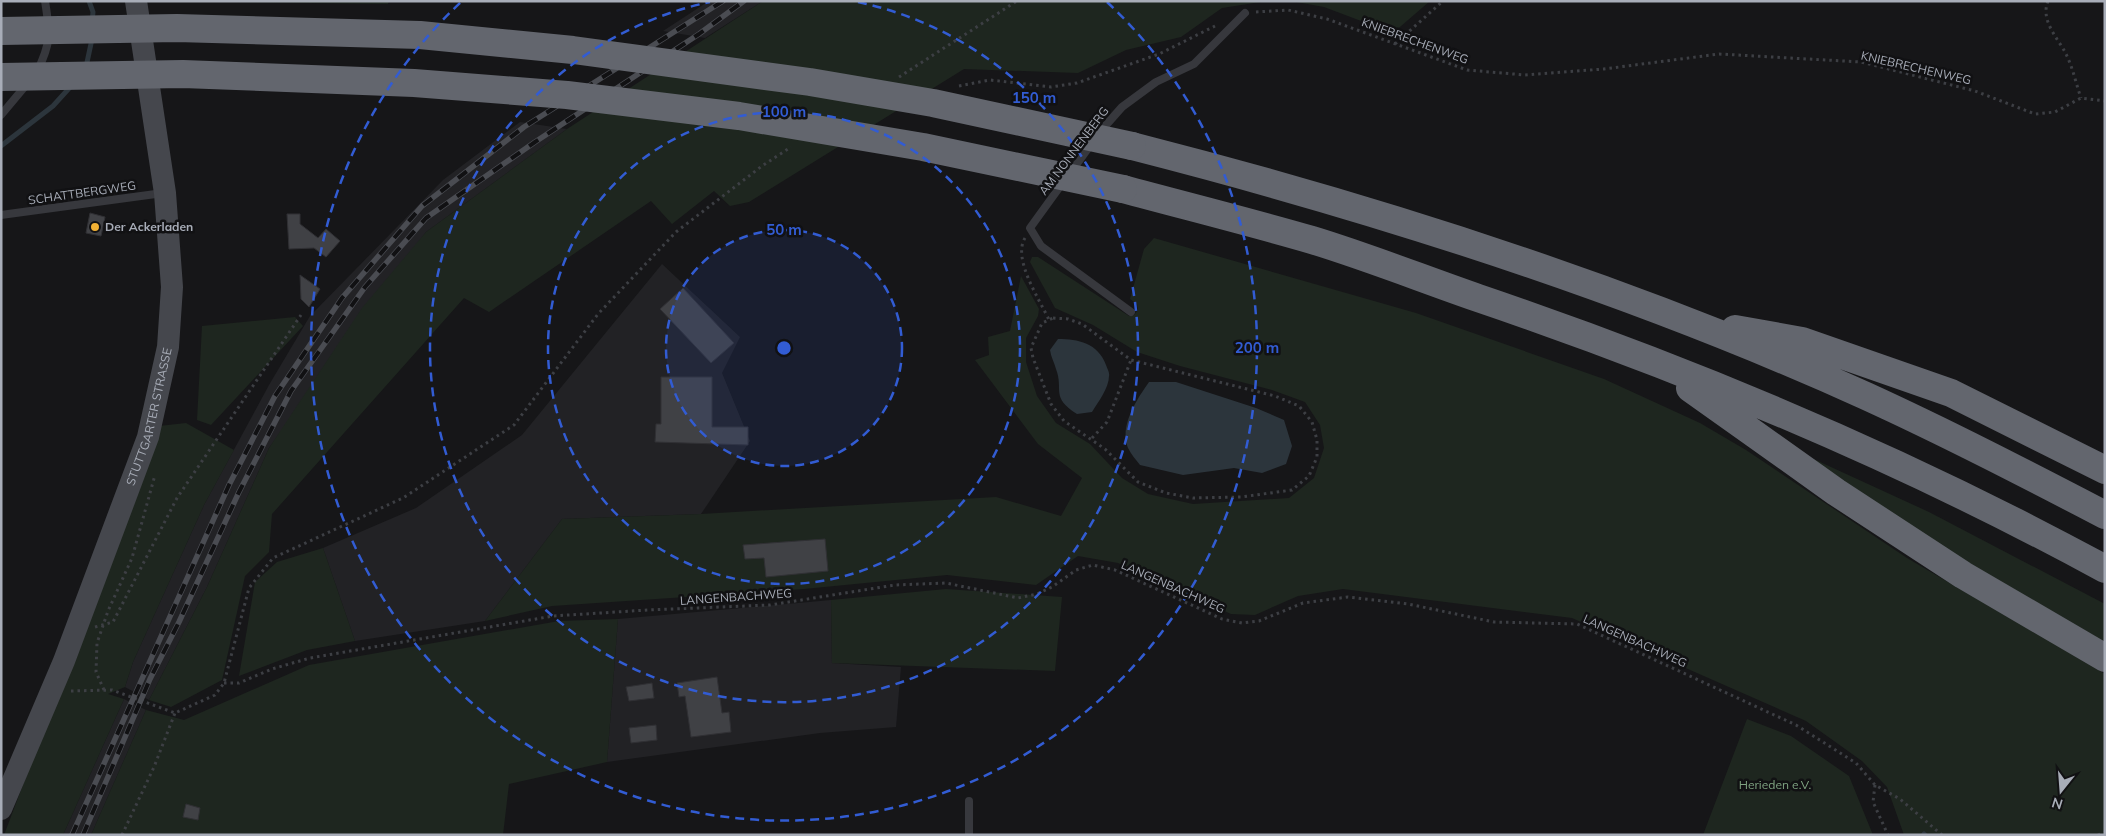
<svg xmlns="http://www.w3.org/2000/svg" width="2106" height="836" font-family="Mulish,sans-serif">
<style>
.built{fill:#222225}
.green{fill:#1e261f}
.water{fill:#2c353c}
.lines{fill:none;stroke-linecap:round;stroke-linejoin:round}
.stream{stroke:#2c353c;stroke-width:5}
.building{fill:#404145;stroke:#303034}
.path{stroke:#3d3f44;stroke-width:3;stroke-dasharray:2.5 4;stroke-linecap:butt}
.service{stroke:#37383d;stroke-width:8}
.secondary{stroke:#45474d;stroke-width:22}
.motorway{stroke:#63666e;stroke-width:28}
.rail-casing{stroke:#4a4c52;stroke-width:5.5}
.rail{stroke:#111113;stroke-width:4;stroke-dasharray:11;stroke-linecap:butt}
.motorway-bridge{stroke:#63666e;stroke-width:28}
.ring{fill:none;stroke:#325cd3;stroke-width:2.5;stroke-dasharray:9 6}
.poi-dot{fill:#f2b134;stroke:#111113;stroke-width:2}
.labels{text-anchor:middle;stroke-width:5;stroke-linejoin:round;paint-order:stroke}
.street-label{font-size:12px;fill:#a8adb8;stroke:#111113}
.poi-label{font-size:12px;font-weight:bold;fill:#a8adb8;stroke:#111113;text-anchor:start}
.park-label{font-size:12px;fill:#7fa381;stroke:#111113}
.centre{fill:#325cd3;stroke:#111113;stroke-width:2.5}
.ring-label{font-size:15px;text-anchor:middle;font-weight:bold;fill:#325cd3;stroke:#111113;stroke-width:5;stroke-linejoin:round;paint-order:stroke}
</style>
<rect width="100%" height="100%" fill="#161618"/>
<path class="built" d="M709,1H763L705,38L663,31Z
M520,122L567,129L426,232L269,448L207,587L149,700L125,687L133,662L204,505L269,385L310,316L443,180Z
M662,264L740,337L722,373L750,441L701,514L562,519L485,621L355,641L323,548L416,508L522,435Z
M831,600L832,663L901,667L896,727L820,733L607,762L618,619Z
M124,699L146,710L91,835H63Z"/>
<path class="green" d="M146,1H389L388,4Z
M763,1H1267L1222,8L1181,37L1126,50L1078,73L964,69L749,202L730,206L714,191L672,224L651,201L489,312L464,298L272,514L269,552L245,576L222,680L171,707L149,700L207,587L269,448L362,308L426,232L567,129Z
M1291,1H1430L1393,33L1324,7Z
M1154,238L1416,313L1604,379L1700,423L1746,450L1907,558L2105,674V835H1904L1887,787L1862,761L1806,721L1572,618L1343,589L1298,596L1255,615L1231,614L1118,563L1078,556L1036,585L947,575L804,589L552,606L485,621L562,519L701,514L996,497L1061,516L1082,478L1038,444L975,360L989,355L988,337L1010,331L1021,276L1039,309L1038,316L1026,338V362L1037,396L1056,423L1090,444L1122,478L1148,494L1193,504L1289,498L1314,478L1324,448L1320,425L1305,402L1272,390L1180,366L1137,352L1093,325L1055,308L1030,262L1032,257H1038L1129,316L1134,315L1138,310L1137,304L1130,299L1144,249Z
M295,317L303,326L211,425L197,420L202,326Z
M186,423L234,450L204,505L133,662L125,687L108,694L124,699L63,835H4L159,426Z
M1807,456L1929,512L2105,604V642L1971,564L1904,521Z
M323,548L355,641L307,650L239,676L255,582L277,562Z
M946,589L1062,597L1055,671L832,663L831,600Z
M618,619L607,762L509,784L503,835H91L146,710L184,720L309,665L559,621Z
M1747,719L1791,736L1849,776L1873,835H1703Z"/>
<path class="water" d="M1058,339C1078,339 1098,343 1106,365C1107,368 1110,373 1109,376C1109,388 1098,402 1092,412L1077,414C1050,397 1064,390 1056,369C1054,362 1051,357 1050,350Z
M1149,382H1176L1256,408L1284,420L1292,446L1286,464L1262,473L1234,468L1183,475L1140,465C1136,460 1131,454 1128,448C1119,426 1137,399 1149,382Z"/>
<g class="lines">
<path class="stream" d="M89,1L93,12L92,23
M86,67L92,39
M1,146L53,106L72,85
M1924,834L1925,835"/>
</g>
<path class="building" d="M90,213L105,217L101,236L86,233Z
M287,214H300V224L318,238L326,229L340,241L326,257L314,248L289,249Z
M300,275L320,289L309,307L301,299Z
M683,288L734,343L711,363L660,309Z
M661,377H712V427H748V445L655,442L656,424H661Z
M825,539L828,571L766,577L764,558L745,559L743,545Z
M717,677L722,713L729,712L731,732L691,737L685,696L679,697L677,683Z
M652,683L654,698L629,701L626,687Z
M656,725L657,740L631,743L629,728Z
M186,804L200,808L198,820L183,817Z"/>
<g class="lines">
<path class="path" d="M2048,1C2040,21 2058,38 2066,54C2073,68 2076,84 2081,98
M1256,12L1288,10L1327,19L1467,70L1525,75L1604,69L1719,54L1861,62L1975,91L2035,114L2055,112L2081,98L2105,101
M1395,44L1443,1
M899,77L1017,1
M959,86L990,80L1051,87L1077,83L1159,54L1215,26
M1025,238C1012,259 1040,300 1049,320
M1053,318L1068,319L1082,324L1131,360L1275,396L1299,406L1312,422L1317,440V457L1309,476L1292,490L1241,497L1193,498L1166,493L1138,482L1105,449L1064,421L1051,404L1033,358L1031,348L1042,323Z
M1092,438L1107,422L1131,360
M95,627L113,622L177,498L301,315
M224,683H239L272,669L310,658L553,616L648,610L770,605L895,585L946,583L1018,598L1037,594L1052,587L1076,570L1093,565L1115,570L1222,619L1242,623L1259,621L1303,603L1348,597L1408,604L1494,622L1577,624L1796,725L1856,763L1875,785L1900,799L1942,835
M104,690L96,672L97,643L108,611L132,558L155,475
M71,691L112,690L175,713L215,695L224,683L249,588L273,558L403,498L514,425L598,314L676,232L762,166L791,147
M1875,785L1873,802L1888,835
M122,835L154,767L175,713
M2098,835L2105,832"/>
<path class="service" d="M37,72C52,41 50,33 45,1
M1,115L27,84
M1099,133L1122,107L1156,82L1194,64L1245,13
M1071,172L1092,143
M1064,181L1030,228L1041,246L1131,312
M1,215L163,193
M969,835V801"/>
<path class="secondary" id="s1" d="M1,809L64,661L148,437L168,347L172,287L165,193L136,1"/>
<path class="motorway" d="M1132,146C1382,210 1630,289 1866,396C1947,433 2026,474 2105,515
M1123,189C1186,206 1250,222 1312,240C1368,257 1423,279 1478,298C1693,371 1905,460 2105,569
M1735,329L1802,341L1951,393L2105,470
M1690,388L1836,492L1963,575L2105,658"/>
<g class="rail-casing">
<path id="rail" d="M72,835L229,485L275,396L342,298L422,206L524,127L723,1
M83,835L150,679L179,622L239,492L291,391L365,287L426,218L535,142L699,34L744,1"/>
</g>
<use href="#rail" class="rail"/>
<path class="motorway-bridge" d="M1,31L177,28L420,35L573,50L810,82L933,103L1132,146
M1,77L183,74L414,83L567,95L739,116L923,147L1123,189"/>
</g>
<circle cx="784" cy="348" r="118" fill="#325cd3" fill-opacity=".12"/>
<g class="ring">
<circle cx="784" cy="348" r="118"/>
<circle cx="784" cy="348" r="236"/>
<path d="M858 2A354 354 0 1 1 710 2"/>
<path d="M1107 2A473 473 0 1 1 461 2"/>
</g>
<circle class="poi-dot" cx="95" cy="227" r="5"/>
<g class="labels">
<g class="street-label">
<text transform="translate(1415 41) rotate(20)" y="4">KNIEBRECHENWEG</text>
<text transform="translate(1916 68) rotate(13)" y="4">KNIEBRECHENWEG</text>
<text transform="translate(1074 151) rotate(-53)" y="4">AM NONNENBERG</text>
<text transform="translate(82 193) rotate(-8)" y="4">SCHATTBERGWEG</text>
<text dy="4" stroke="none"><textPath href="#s1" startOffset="420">STUTTGARTER STRASSE</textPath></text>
<text transform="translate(1173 587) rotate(24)" y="4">LANGENBACHWEG</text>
<text transform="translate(736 597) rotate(-4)" y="4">LANGENBACHWEG</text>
<text transform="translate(1635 641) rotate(24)" y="4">LANGENBACHWEG</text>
</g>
<g class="poi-label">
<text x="105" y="231">Der Ackerladen</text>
</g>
<g class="park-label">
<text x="1775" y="789">Herieden e.V.</text>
</g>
</g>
<circle cx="784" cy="348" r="8" class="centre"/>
<g class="ring-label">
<text x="1034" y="103">150 m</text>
<text x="784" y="117">100 m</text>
<text x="784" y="235">50 m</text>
<text x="1257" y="353">200 m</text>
</g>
<rect width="2106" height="836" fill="none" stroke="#a8adb8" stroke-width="5"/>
<g transform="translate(2061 791) rotate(197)" stroke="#111113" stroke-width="4" paint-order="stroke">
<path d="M0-4L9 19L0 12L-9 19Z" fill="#a8adb8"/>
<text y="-8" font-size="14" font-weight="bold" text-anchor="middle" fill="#a8adb8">N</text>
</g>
</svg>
